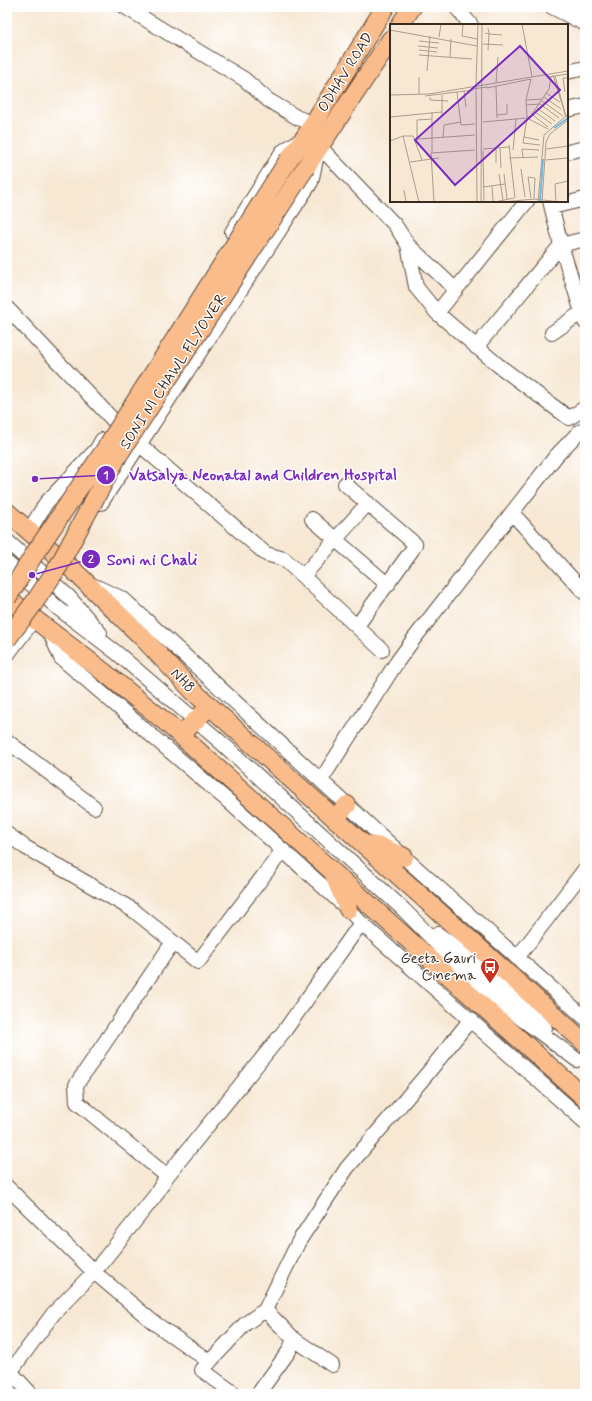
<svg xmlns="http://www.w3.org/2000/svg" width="592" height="1401" font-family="Mynerve,sans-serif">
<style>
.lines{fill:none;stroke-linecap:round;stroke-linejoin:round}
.minor-casing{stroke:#574639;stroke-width:16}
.major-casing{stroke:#574639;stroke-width:20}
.minor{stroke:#fff;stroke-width:14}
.major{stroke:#fabc8b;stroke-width:18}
.major-bridge-casing{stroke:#574639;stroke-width:20;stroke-linecap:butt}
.major-bridge{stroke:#fabc8b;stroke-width:18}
.labels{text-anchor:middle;stroke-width:3;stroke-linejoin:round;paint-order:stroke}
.street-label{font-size:15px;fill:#3b2a1e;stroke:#fff}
.poi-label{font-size:15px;fill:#3b2a1e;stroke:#fff;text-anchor:end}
.inset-river{fill:none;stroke:#6ebae7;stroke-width:2}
.inset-road{fill:none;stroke:#ac9c8b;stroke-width:1}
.view{fill:#7b2cbf;fill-opacity:0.15;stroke:#7b2cbf;stroke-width:2}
.inset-edge{fill:none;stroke:#3b2a1e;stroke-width:2}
.leader{fill:none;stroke:#7b2cbf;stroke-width:1.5}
.callout-dot{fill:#7b2cbf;stroke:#fff;stroke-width:1.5}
.mark-label{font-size:12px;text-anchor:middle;font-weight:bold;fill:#fff}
.callout-label{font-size:16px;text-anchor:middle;font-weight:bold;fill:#7b2cbf;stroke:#fff;stroke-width:3;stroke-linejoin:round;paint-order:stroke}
</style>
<rect width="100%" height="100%" fill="#fff"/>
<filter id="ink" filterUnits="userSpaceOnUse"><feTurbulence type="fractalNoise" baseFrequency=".025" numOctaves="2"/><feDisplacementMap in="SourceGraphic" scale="8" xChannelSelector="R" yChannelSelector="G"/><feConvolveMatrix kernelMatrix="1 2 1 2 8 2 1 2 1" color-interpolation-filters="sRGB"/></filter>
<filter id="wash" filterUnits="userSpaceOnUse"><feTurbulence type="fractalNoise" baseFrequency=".012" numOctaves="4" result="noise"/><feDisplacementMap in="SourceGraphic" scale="16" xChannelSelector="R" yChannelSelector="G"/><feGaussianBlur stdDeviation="0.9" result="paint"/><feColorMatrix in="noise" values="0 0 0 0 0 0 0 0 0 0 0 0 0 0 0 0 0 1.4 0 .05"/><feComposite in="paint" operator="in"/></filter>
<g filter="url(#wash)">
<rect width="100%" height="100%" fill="#f7e8d4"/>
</g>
<g filter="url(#ink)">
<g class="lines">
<g class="minor-casing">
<path id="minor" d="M125,7L244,79L268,100L298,118L313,123
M456,7L471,25
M552,7L585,24
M579,7L585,10
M567,72L585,68
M567,110L585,106
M319,146L395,225L408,245L416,287L437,313L498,365L569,418L585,408
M567,152L585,148
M550,201L561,245L585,322
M552,207L585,199
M232,232L282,152L299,141
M408,245L456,290
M7,308L114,421
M437,313L527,201
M552,333L582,312
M476,347L561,245L585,239
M139,444L266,554L284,559L382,650
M345,484L415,544L412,550L357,626
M101,503L311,182L317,155
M512,513L585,593
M312,519L388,585
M29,531L46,503L97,449L102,440
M7,541L69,597L100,633
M7,563L59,609L117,653L224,745L404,910L463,970L511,1011L577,1060
M303,576L368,503
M92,585L123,599L404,857L585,1018
M49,630L61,658L228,801L348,909L361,923L585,1122
M7,655L35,618
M7,741L94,807
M321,780L397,662L413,640L556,456L579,432L585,430
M7,834L25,847L133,910L198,962L283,850
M438,934L473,960L517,999L545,1028
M517,958L585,869
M167,1176L77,1102L76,1085L173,942
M7,1187L94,1272L153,1322L210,1362
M265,1310L294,1339L332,1365
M7,1368L31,1394
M11,1371L53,1314L94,1272L155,1196L167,1176L285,1030L361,923
M235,1394L202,1370L245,1324L265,1310L299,1241L347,1168L427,1074L471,1019
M258,1394L289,1351L294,1339"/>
</g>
<g class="major-casing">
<path id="major" d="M400,25L412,7
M289,159L305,137L385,7
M306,167L391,39
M7,512L68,565L142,637L194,692L585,1043
M7,598L105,673L168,724L585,1098
M181,735L210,706
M335,819L347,805
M365,844L381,847L404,857
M334,875L348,909"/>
</g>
<use href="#minor" class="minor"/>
<use href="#major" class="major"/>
<g class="major-bridge-casing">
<path id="major-bridge" d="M7,598L37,550L104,451L289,159
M7,639L34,603L58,567L119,454L306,167"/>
</g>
<use href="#major-bridge" class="major-bridge"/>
</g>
</g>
<defs>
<g id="bus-pin" transform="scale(1)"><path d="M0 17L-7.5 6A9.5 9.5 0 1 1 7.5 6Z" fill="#c8321e" stroke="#fff"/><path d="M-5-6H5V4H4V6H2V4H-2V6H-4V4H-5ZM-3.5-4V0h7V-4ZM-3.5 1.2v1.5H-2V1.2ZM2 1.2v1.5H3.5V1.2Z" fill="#fff"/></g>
</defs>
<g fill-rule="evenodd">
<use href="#bus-pin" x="490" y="967"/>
</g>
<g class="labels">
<g class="street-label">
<text transform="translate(345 72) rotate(-58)" y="5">ODHAV ROAD</text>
<text transform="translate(173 371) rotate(-57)" y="5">SONI NI CHAWL FLYOVER</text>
<text transform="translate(183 680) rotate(46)" y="5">NH8</text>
</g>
<g class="poi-label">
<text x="476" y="963">Geeta Gauri<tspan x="476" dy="17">Cinema</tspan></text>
</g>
</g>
<g transform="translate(390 24)">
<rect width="178" height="178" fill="#f7e8d4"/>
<path class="inset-river" d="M164,104L178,94M150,178L153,135"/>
<path class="inset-road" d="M73,0L72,12L87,15M132,0L142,53M98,4L99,10L112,11M0,6L87,22M95,9L99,10L98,26M49,13L51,0M29,17L49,19M93,20L113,21M28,22L48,24M29,26L47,28M29,31L82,35M60,33L61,15M37,47L40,12M163,51L176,93L165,52M158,53L178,50M106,59L108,33M106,62L107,94M97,64L141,55L136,76L137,93H140L159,65L161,53M81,65L98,63M74,67L76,83M67,68L71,101L85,100M175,68L173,54H178M156,69L170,78M29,70V53M0,71L39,70L178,47M35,72L83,66M40,73V76L58,77M154,73L171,85M136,76L153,75M152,77L173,92M136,81L150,80L169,94M147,84L165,97M145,88L162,100M52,91V71M107,91L117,90V80M143,91L158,103M0,93L52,88M137,94L133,119L150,121M93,98L137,94L158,105M13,112H23L32,136M134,113L149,116M53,114L54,101L71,98M28,115L85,111M0,117L13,112L29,178M27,119V96L42,95M119,121L125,174M106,124V139M110,124L111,144M93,125L119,123M156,125L178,122M123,126L126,95M93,127L94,178M42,129V88M133,133L132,125L149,126M119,134L148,133M155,136L178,134M20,138L49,134M131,145L135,173M109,150L113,176M114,150L117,175M102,162L103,178M93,163L115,160M14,166L16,178M141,174L138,153L145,154L144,174M40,178H53M44,178L41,129L85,126M87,178L86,61L88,0M91,178L92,0M105,178L124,174M112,178L145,175L170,178M148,178L154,111L178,90M152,178L156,118L160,110L178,96M166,178L165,160L178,157"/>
<path class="view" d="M130,22L170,66L65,161L25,116Z"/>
<rect width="178" height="178" class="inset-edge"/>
</g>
<path class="leader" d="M35 479L106 475M32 575L91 559"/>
<g class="callout-dot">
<circle cx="35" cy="479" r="4"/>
<circle cx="32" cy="575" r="4"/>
<circle cx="106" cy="475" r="10"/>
<circle cx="91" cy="559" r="10"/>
</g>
<g class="mark-label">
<text x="106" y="479">1</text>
<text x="91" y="563">2</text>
</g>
<g class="callout-label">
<text x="263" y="480">Vatsalya Neonatal and Children Hospital</text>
<text x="152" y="565">Soni ni Chali</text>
</g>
<rect width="592" height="1401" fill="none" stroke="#fff" stroke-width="24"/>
</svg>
